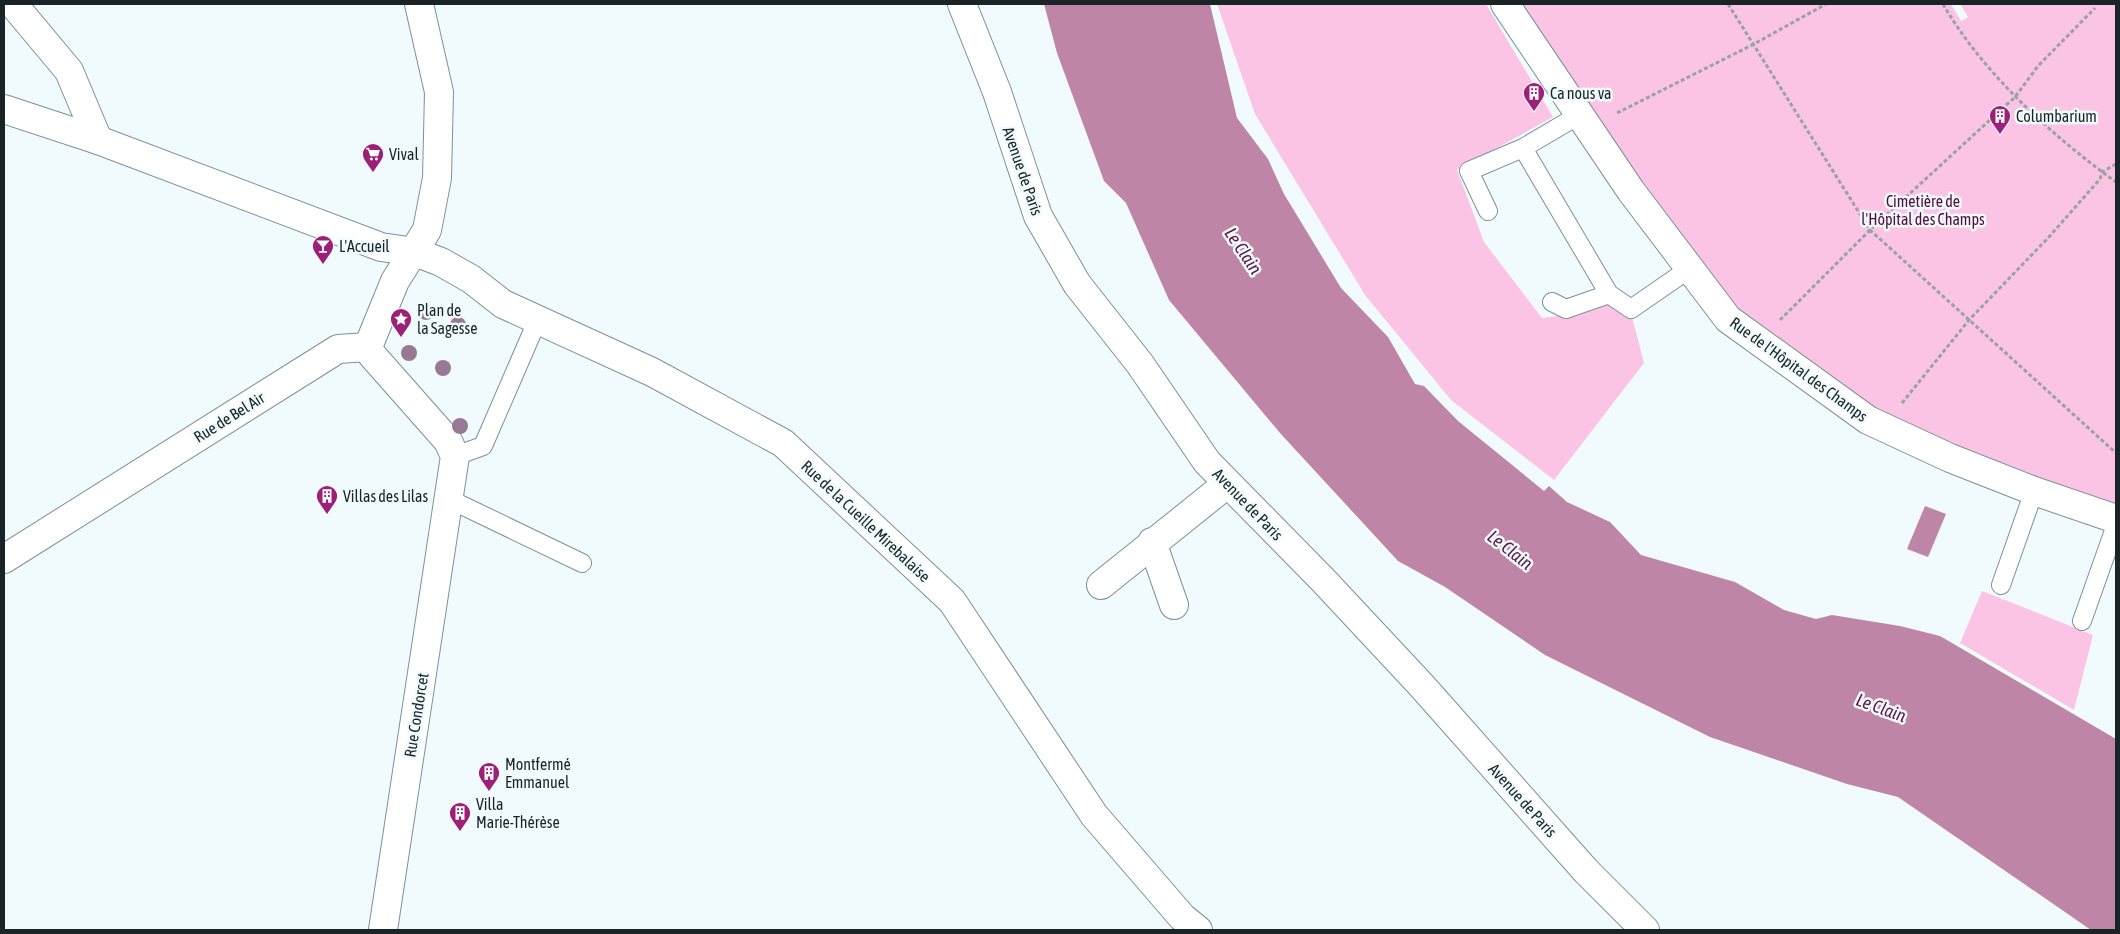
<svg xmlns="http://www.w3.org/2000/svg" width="2120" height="934" font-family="'Asap Condensed',sans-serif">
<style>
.green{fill:#fbc4e4}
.water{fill:#be85a7}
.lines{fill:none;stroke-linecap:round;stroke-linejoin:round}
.lane-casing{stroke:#7b9298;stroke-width:20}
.street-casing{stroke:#7b9298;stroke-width:30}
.secondary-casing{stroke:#7b9298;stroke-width:30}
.path{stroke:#98a2a5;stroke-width:3;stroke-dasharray:4 2.5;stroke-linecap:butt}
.lane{stroke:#fff;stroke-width:18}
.street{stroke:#fff;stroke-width:28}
.secondary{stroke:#fff;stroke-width:28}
.tree{fill:#997894}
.labels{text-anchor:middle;stroke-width:5;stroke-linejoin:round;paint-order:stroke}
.poi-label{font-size:16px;fill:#1a2326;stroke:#f1fbfe;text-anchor:start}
.street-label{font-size:16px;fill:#1a2326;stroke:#f1fbfe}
.park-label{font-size:16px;fill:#510c3d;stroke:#f1fbfe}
.water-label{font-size:18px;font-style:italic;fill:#5c1746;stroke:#f1fbfe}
</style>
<rect width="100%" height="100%" fill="#f1fbfe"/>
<path class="green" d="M1217,4H1486L1553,117L1457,170L1484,242L1542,318L1584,313L1606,303L1632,317L1644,363L1554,480L1451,400L1365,295L1255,114Z
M1515,4H1951L1961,21L1968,17L1960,4H2116V511L1872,411L1735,311L1674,235Z
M1982,591L2093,635L2074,710L1960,643Z"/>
<path class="water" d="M1044,4H1210L1237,118L1268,159L1284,194L1341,288L1388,337L1415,384L1424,386L1458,421L1544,491L1549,486L1567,502L1610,522L1641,555L1735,582L1784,610L1816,619L1832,615L1900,626L1940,636L2116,739V930H2091L1898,797L1847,784L1710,737L1545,655L1445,587L1398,561L1280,433L1169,300L1126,203L1104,181L1057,53Z
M1925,506L1946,514L1928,557L1907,549Z"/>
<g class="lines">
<g class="lane-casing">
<path id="lane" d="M1523,148L1609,294
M1488,211L1469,171L1523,148L1579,115
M1552,302L1566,309L1609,294L1631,309L1689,269
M455,456L483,446L538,319
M449,499L582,563
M2001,585L2034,491
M2082,621L2116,525"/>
</g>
<g class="street-casing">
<path id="street" d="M13,4L69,71L98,140
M1505,4L1631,191L1728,319L1868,420L1950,458L2034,491L2116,519
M368,347L372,355L448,441L455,456L383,930
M1152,542L1174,605
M4,559L338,349L368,347L395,281L427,230L437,178L439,92L419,4
M1101,585L1227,484"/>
</g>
<g class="secondary-casing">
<path id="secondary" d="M962,4L997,92L1038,216L1077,284L1140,364L1207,462L1323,580L1422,686L1586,871L1645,930
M4,109L98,140L381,247L415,252L441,262L471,279L503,304L652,372L783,443L952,601L1094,815L1182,917L1198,930"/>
</g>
<path class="path" d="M1728,4L1870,230L2116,453
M1943,4C1982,72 2052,136 2116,182
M1617,113L1754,44L1826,4
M1780,320L1870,230L2015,97L2038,66L2095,8
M1902,403L1969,320L2048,238L2100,179L2102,172L2116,164"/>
<use href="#lane" class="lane"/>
<use href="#street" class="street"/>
<use href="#secondary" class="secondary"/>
</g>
<g class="tree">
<circle cx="426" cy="312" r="8"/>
<circle cx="458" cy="325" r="8"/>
<circle cx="409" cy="353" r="8"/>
<circle cx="443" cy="368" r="8"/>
<circle cx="460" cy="426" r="8"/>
</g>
<defs>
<g id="building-pin" transform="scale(1.125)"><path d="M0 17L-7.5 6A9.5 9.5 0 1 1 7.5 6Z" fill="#9c2077" stroke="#f1fbfe"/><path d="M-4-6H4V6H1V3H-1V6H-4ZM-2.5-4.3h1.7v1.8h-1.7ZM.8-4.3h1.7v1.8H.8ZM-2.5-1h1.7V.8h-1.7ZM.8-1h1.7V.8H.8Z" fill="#fff"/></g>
<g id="supermarket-pin" transform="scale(1.125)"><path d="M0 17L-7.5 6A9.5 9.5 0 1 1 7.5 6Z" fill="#9c2077" stroke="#f1fbfe"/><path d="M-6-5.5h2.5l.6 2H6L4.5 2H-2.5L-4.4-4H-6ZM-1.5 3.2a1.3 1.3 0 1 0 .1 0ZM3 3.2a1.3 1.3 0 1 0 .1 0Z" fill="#fff"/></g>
<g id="bar-pin" transform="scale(1.125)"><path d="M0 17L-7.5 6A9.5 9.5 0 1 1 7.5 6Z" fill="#9c2077" stroke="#f1fbfe"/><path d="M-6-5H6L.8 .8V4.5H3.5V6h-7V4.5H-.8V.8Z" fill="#fff"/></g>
<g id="sight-pin" transform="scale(1.125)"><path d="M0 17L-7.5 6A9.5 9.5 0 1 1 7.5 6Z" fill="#9c2077" stroke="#f1fbfe"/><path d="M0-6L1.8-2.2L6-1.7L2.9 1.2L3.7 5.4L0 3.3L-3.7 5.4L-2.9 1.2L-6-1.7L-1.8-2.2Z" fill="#fff"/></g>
</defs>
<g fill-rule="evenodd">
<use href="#building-pin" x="1534" y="93"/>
<use href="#building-pin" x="2000" y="116"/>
<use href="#supermarket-pin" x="373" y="154"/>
<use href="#bar-pin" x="323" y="246"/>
<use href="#sight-pin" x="401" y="319"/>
<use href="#building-pin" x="327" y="496"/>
<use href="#building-pin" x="489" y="773"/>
<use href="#building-pin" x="460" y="813"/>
</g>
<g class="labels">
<g class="poi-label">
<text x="1550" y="99">Ca nous va</text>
<text x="2016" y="122">Columbarium</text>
<text x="389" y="160">Vival</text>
<text x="339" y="252">L'Accueil</text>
<text x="417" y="316">Plan de<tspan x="417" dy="18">la Sagesse</tspan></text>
<text x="343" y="502">Villas des Lilas</text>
<text x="505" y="770">Montfermé<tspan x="505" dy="18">Emmanuel</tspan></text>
<text x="476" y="810">Villa<tspan x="476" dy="18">Marie-Thérèse</tspan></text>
</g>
<g class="street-label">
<text transform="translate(1023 171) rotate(71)" y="6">Avenue de Paris</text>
<text transform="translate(1799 369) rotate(36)" y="6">Rue de l'Hôpital des Champs</text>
<text transform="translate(229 417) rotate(-32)" y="6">Rue de Bel Air</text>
<text transform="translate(1248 504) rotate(46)" y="6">Avenue de Paris</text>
<text transform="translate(866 521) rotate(43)" y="6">Rue de la Cueille Mirebalaise</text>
<text transform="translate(416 715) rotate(-81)" y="6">Rue Condorcet</text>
<text transform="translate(1523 800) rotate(48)" y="6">Avenue de Paris</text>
</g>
<g class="park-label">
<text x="1923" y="207">Cimetière de<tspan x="1923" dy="18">l'Hôpital des Champs</tspan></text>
</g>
<g class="water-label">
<text transform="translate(1243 251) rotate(56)" y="6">Le Clain</text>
<text transform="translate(1510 550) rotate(38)" y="6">Le Clain</text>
<text transform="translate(1881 708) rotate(20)" y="6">Le Clain</text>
</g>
</g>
<rect width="2120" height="934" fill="none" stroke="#1a2326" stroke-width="10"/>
</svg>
